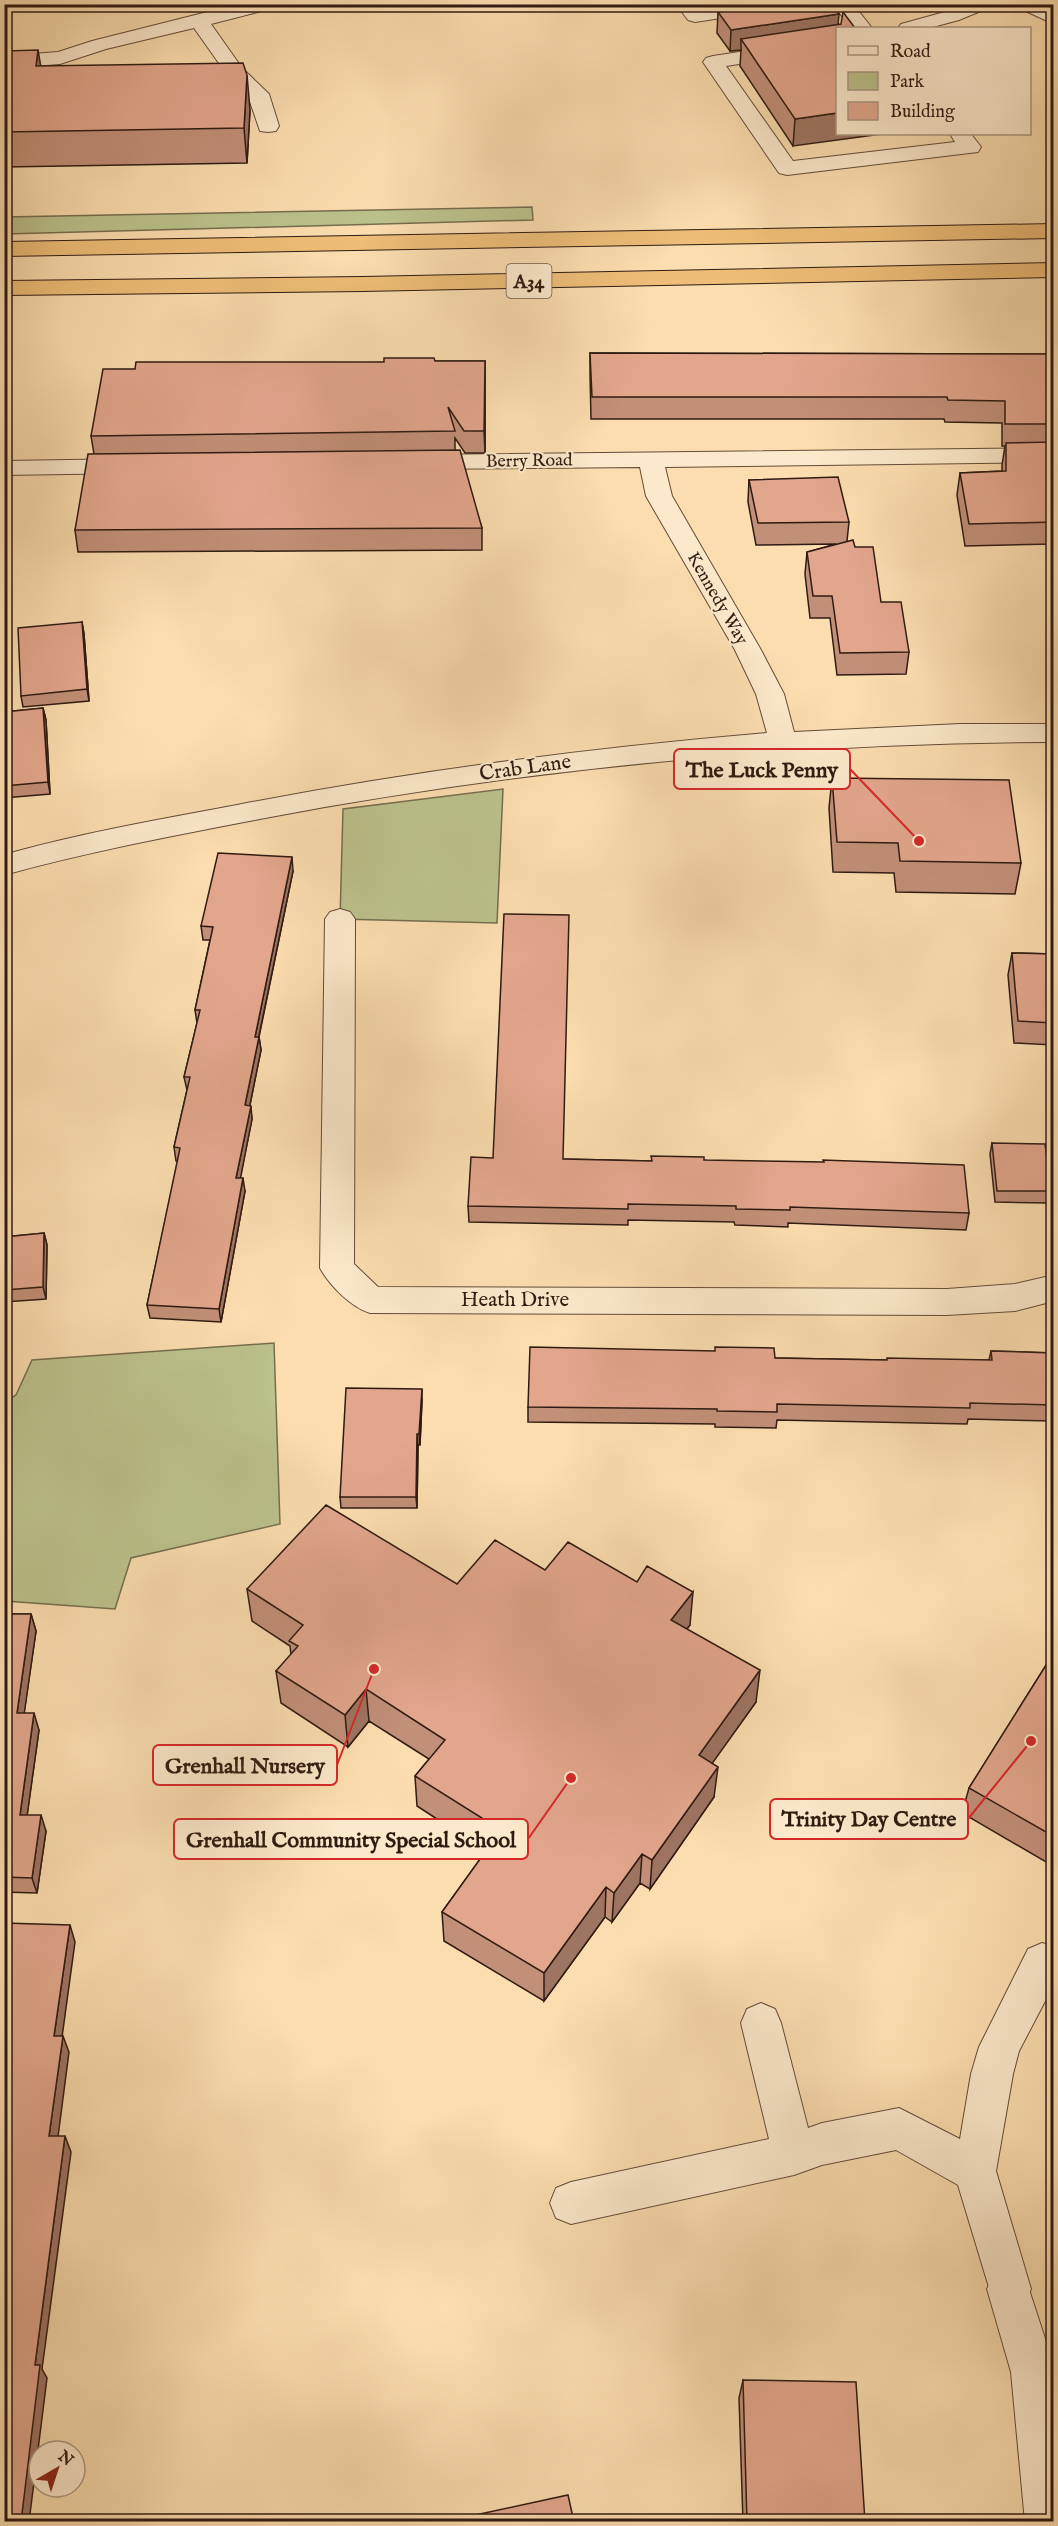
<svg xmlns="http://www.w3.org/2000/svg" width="1058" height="2526" font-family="'IM FELL English',serif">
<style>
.green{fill:#bcc28c;stroke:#766e4f;stroke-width:1.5}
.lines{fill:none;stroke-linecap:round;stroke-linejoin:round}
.service-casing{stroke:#634c39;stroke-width:2}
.minor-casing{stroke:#634c39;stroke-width:2}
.trunk-casing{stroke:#301b12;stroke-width:2}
.service{fill:#fce9cb;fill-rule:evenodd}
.minor{fill:#fce9cb;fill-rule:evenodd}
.trunk{fill:#eebe78;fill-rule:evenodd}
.wall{fill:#c28f78;stroke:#301b12;stroke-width:1.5}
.shaded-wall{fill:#9e7462;stroke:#301b12;stroke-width:1.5}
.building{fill:#e2a68c;stroke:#301b12;stroke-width:1.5}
.labels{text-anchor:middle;stroke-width:4.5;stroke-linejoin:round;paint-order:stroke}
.far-street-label{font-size:18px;fill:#301b12;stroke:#fce9cb}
.shield{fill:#fce9cb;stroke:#6d594a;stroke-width:1.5}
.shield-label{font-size:20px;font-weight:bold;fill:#301b12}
.street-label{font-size:21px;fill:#301b12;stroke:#fce9cb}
.leader{fill:none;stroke:#d62828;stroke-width:2}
.callout-dot{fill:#d62828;stroke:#fce9cb;stroke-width:2}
.callout{fill:#fce9cb;stroke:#d62828;stroke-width:2}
.callout-label{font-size:22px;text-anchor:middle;font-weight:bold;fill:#301b12}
</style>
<rect width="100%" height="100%" fill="#fbddaf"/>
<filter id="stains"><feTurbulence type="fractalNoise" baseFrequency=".00333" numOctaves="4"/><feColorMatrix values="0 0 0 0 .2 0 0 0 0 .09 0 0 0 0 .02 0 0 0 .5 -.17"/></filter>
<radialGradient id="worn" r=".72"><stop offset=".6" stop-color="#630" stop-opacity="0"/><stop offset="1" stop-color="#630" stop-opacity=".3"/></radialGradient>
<path class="green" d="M532,207L533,220L5,234V217Z
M503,789L497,923L340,919L343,809Z
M274,1343L280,1524L131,1558L115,1609L5,1601V1402L16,1395L32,1360Z"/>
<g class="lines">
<g class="service-casing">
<path id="service" d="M239,4H276L273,8L211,24L242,68L269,94L279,126L276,131L268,132L260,131L248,96L228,76L194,28L106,49L60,64L4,68V56L58,52L92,41Z
M676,4H697L700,9L730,4H783L780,8L773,10L695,22L688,20Z
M832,4H853L872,28H852Z
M952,10L959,12L962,16L959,20L929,28H898L901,24Z
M838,37V49L726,66L793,161L955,142L950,134H971L981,147L978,152L787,175L779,173L703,62L706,58L713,56Z
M1042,1943L1054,1946V1984L1019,2051L1013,2074L996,2171L1031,2289L1024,2304L1009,2311L994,2304L958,2185L896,2150L822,2165L794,2175L571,2224L556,2218L550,2203L556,2188L571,2182L769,2139L741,2023L747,2009L761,2003L775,2009L781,2023L808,2128L822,2123L899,2108L960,2139L971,2074L979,2047L1028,1949Z"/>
</g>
<g class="minor-casing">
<path id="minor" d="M962,4H991L988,8L959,20H945L942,16L945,12Z
M1016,4H1043L1054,10V24L1019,8Z
M1054,448V462L665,467L672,496L761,650L784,694L794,732L960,724H1054V742C788,743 525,769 265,818C178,835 90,851 4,875V855L14,852C87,832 162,819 237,805C412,771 589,748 767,733L756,694L735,650L646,496L640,467L417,469L408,467L405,462L408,457L417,455Z
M132,459L141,461L144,466L141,471L132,473L4,475V461Z
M340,909L350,912L355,919L354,1264L378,1287L947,1289L1015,1284L1054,1275V1301L1015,1311L947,1315L370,1313C351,1307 330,1286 320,1268L325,919L330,912Z
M1009,2267L1024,2274L1054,2366V2522H1025L1011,2372L987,2289L994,2274Z"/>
</g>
<g class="trunk-casing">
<path id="trunk" d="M1054,224V238L4,256V242Z
M1054,263V277L363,291L4,295V281L363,277Z"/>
</g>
<use href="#service" class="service"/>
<use href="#minor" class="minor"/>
<use href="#trunk" class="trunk"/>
</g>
<path class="wall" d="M718,12L838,25L855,28L793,146L740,66L741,50L730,51L717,33Z
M4,35H8L10,51L41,66L250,110L247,163L4,167Z
M1051,347H1053V544L965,546L957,495L960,473L1002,471V465L1005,446H1002V423L945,422L944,419H591L590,375V353L1050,354Z
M435,361H485V453H465L455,438V450L482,528V550L78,552L75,530L94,454L91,436L135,369Z
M749,480L849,522L847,541L855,547L881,602L909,652L906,674L837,675L830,618H810L805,574L807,552L836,544L756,545L748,502Z
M82,622L84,634L89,701L23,707L21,696Z
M43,708L46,720L50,794L4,798V712Z
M832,778L1021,863L1015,894L896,892L894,873L833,872L829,808Z
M293,871L259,1037L261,1050L250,1105L252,1119L240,1178L245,1191L221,1322L150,1318L147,1305L178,1161H176L174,1147L187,1090L184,1077L197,1023L195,1010L210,940H203L201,926Z
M1012,953L1053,954V1045L1014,1043L1008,975Z
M992,1143L1051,1191L1048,1203L995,1202L990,1154Z
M563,1159L651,1161L704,1160L969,1213L966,1230L788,1223V1227L735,1225L734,1222L628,1220V1225L469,1222L468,1206Z
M44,1233L47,1245L46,1299L4,1302V1237Z
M991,1351L1053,1353V1421L968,1419L967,1424L777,1420L776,1428L715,1427V1424L528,1422V1407L775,1358L887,1360H989Z
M422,1400L420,1445H418L417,1508H341L340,1497Z
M545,1570L690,1625L687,1629L756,1702L712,1763L714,1797L650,1889L640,1883L612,1922L605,1917L544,2001L444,1941L442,1912L486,1851L417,1806L415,1776L429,1759L369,1721L348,1747L281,1703L276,1671L291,1655L290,1646L252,1621L247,1589L457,1584Z
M4,1614H31L36,1631L24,1713L39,1730L27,1815L46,1831L37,1893L4,1892Z
M1053,1654V1866L962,1813L969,1788Z
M743,2380L865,2522H743L739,2398Z"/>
<path class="shaded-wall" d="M839,14L837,35L741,39V50L730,51L731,30Z
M8,35L13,70L5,51Z
M38,50L44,85L36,66Z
M247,75L250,110L247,163L244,128Z
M837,113V134H882L793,146L795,119Z
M485,361V453L484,431Z
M82,622L84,634L89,701L87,689Z
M43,708L46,720L50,794L48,782Z
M292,857L293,871L256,1050L255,1037Z
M259,1037L261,1050L247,1119L245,1105Z
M251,1106L252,1119L238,1191L236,1178Z
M243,1178L245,1191L221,1322L219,1309Z
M44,1233L47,1245L46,1299L43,1287Z
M422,1389V1400L420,1445L419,1434Z
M417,1434L418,1445L417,1508L416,1497Z
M693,1592L690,1625L668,1652L671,1620Z
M31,1614L36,1631L22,1729L17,1713Z
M760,1670L756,1702L696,1786L699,1755Z
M366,1689L369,1721L348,1747L345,1715Z
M34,1713L39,1730L25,1831L20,1815Z
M718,1767L714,1797L650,1889L652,1860Z
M41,1815L46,1831L37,1893L32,1878Z
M642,1854L640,1883L612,1922L614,1893Z
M606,1887L605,1917L544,2001V1973Z
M70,1925L75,1942L60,2052L54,2036Z
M63,2036L69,2052L56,2152L49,2136Z
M65,2136L71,2152L42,2369L47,2378L29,2522H21L35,2365Z"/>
<path class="building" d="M787,4H832L839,14L731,30L718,12Z
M843,12L855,28H837V113L795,119L741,39L841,24Z
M4,35H8L5,51L38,50L36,66L243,63L247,75L244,128L4,132Z
M1051,347H1053V359Z
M590,353L1050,354L1053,369V424H1005V401L948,400L947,397H592Z
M384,358H434L435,361H485L484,431H464L448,407L455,431L91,436L103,369H135L136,362H384Z
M1053,442V522L969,524L960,473L1006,471V443Z
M460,450L482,528L75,530L88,454Z
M838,477L849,522L758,523L749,480Z
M853,540L855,547H873L881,602H901L909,652L840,653L832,596H813L807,552Z
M82,622L87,689L21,696L18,628Z
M43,708L48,782L4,786V712Z
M832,778L1009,780L1021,863L900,861L898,843L837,842Z
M218,853L292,857L255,1037H259L245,1105L251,1106L236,1178H243L219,1309L147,1305L180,1148L174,1147L190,1077H184L200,1010H195L213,927L201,926Z
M504,914L569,915L563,1159L652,1161L651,1156L704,1157V1160L824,1162L823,1160L964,1165L969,1213L790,1207V1210L736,1209V1206L628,1204V1209L468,1206L471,1157L493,1158Z
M1012,953L1053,954V1023L1018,1021Z
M992,1143L1045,1144L1051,1191H997Z
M44,1233L43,1287L4,1290V1237Z
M530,1347L715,1351V1347L774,1348L775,1358L887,1360V1358L992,1360L991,1351L1053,1353V1405L970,1403V1408L777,1404V1412L717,1411V1409L528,1407Z
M346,1388L422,1389L419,1434H417L416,1497H340Z
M326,1505L457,1584L495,1540L545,1570L568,1542L637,1582L647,1566L693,1592L671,1620L760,1670L699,1755L718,1767L652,1860L642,1854L614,1893L606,1887L544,1973L442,1912L501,1830L415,1776L445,1740L366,1689L345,1715L276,1671L298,1646L289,1641L303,1625L247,1589Z
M4,1614H31L17,1713H34L20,1815H41L32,1878L4,1877Z
M1053,1654V1836L969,1788Z
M4,1923L70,1925L54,2036H63L49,2136H65L35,2365H40L21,2522H4Z
M743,2380L856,2382L865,2522H747Z
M568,2495L574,2522H443Z"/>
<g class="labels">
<g class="far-street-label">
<text transform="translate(529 460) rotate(-1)" y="6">Berry Road</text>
<text transform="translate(718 598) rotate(60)" y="6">Kennedy Way</text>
</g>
<rect class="shield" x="506.5" y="264" width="45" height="34" rx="4.5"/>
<g class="shield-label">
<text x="529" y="288">A34</text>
</g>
<g class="street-label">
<text transform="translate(525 767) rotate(-8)" y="7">Crab Lane</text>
<text x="515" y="1306">Heath Drive</text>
</g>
</g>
<path class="leader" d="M919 841L850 769M374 1669L337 1765M1031 1741L968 1819M571 1778L528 1839"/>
<g class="callout-dot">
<circle cx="919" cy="841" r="6"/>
<circle cx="374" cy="1669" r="6"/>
<circle cx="1031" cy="1741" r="6"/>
<circle cx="571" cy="1778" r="6"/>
</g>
<g class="callout">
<rect x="674" y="749" width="176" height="40" rx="6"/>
<rect x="153" y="1745" width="184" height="40" rx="6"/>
<rect x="770" y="1799" width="198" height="40" rx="6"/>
<rect x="174" y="1819" width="354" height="40" rx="6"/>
</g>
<g class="callout-label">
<text x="762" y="777">The Luck Penny</text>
<text x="245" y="1773">Grenhall Nursery</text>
<text x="869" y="1826">Trinity Day Centre</text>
<text x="351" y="1847">Grenhall Community Special School</text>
</g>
<rect width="1058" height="2526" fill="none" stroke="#fbddaf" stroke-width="24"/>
<rect x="6" y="6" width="1046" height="2514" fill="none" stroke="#301b12" stroke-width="3"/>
<rect x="12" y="12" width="1034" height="2502" fill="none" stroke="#301b12" stroke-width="1.5"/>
<rect x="836" y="27" width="195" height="108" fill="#fce9cb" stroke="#aa9781" stroke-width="1.5"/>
<rect x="848" y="46" width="30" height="9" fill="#fce9cb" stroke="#aa9781" stroke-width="1.5"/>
<text x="890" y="57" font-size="18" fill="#301b12">Road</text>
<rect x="848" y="72" width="30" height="18" fill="#bcc28c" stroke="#aa9781" stroke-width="1.5"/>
<text x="890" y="87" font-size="18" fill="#301b12">Park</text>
<rect x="848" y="102" width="30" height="18" fill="#e2a68c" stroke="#aa9781" stroke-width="1.5"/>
<text x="890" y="117" font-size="18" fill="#301b12">Building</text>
<g transform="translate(57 2469) rotate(39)"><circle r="28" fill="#fce9cb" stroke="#aa9781" stroke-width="1.5"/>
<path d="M0-4.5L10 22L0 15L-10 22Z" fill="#8f2418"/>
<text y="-9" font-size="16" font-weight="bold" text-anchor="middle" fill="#301b12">N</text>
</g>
<rect width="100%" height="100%" filter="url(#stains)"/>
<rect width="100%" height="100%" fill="url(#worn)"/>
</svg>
